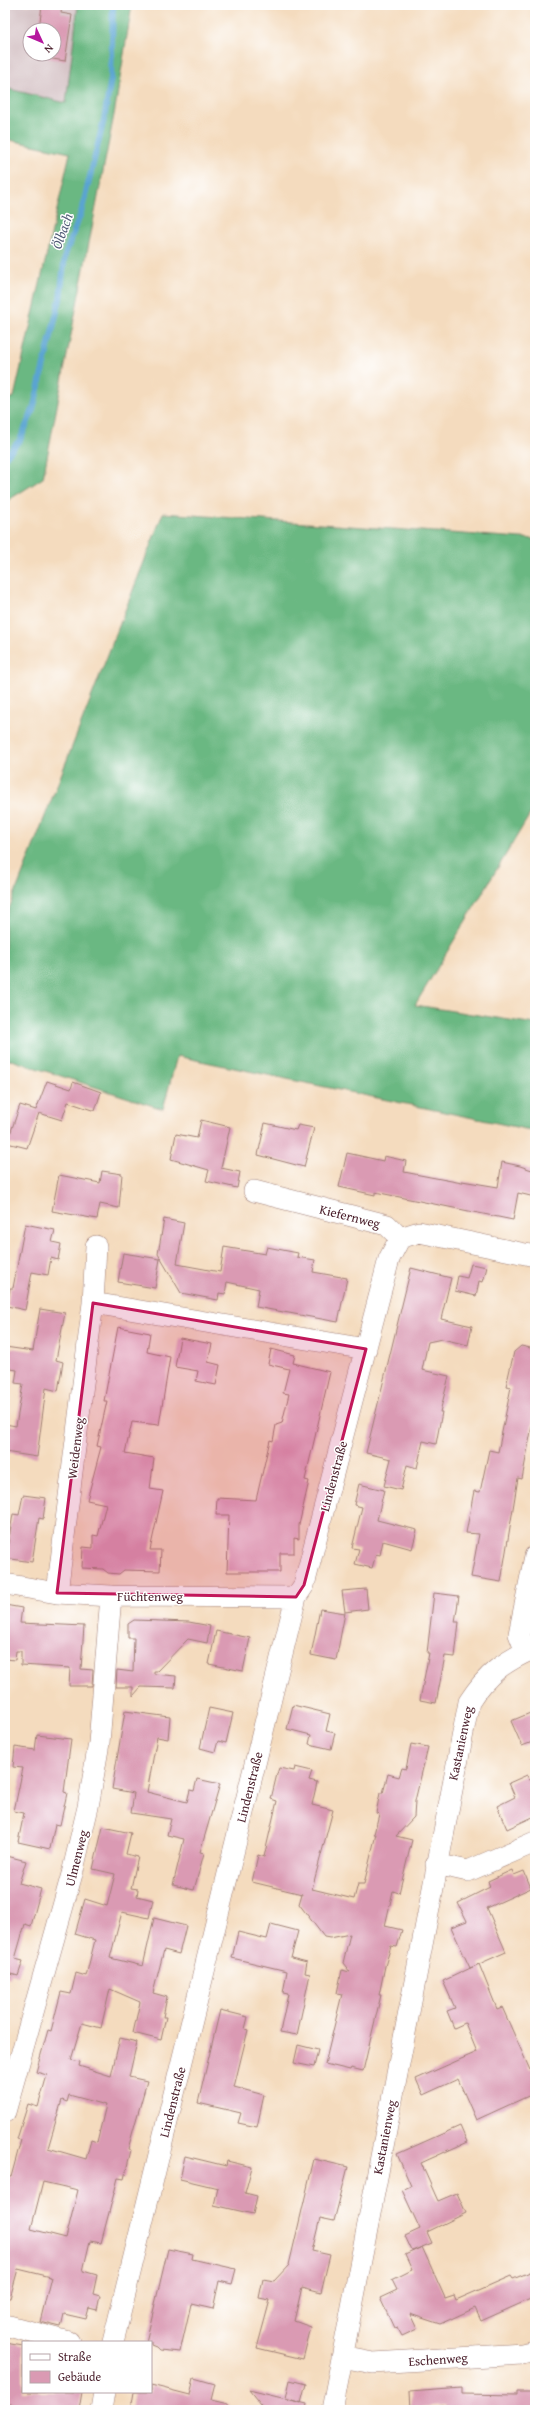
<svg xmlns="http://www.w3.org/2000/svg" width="540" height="2415" font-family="'Gentium Book Plus',serif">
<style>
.industrial{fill:#d2bec1;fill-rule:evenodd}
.forest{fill:#6ab882;stroke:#5a6c56}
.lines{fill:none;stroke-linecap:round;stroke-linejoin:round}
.stream{stroke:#5aa4d2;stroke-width:6}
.building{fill:#da9ab3;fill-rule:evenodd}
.street-casing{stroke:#9f7d74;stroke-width:22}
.street{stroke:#fff;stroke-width:21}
.marked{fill:#c2185b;fill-opacity:0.2;stroke:#c2185b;stroke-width:3;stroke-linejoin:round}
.labels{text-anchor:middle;stroke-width:3;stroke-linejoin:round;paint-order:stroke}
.street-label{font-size:13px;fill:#4a1f2b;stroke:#fff}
.water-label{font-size:14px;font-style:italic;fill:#515b76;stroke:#fff}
</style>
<rect width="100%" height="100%" fill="#fff"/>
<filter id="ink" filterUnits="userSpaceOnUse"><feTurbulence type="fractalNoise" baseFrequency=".025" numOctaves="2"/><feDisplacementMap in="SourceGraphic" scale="8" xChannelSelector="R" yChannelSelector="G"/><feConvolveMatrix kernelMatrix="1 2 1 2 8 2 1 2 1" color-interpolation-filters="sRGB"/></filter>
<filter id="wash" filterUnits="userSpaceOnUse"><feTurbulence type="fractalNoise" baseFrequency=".012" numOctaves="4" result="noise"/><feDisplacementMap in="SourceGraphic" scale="16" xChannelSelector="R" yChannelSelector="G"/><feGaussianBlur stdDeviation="0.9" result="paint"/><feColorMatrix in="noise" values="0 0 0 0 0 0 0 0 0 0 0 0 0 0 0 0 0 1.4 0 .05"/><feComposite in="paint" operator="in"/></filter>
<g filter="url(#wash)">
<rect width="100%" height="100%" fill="#f4dbbe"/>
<path class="industrial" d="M5,5H78L66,103L5,88ZM30,30H54V54H30Z"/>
<path class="forest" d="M78,5H132L114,115L43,478L10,499L5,505V400L14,397L70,153L5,139V88L66,103Z
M163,513L535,539V806L415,1005L535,1024V1131L177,1056L163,1109L5,1058V919Z"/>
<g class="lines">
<path class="stream" d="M5,457L20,440L33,410L60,299L65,255L81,213L104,119L111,78L113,5"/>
</g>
<g id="blocks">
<path class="building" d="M42,5H62L61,13L72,15L65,61L35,56V54H54V30H39Z
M47,1081L71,1089L73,1082L101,1092L95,1111L68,1102L62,1120L39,1113L27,1148L7,1143L20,1105L36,1110Z
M201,1120L230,1127L221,1168L240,1172L237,1188L206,1181L209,1170L171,1159L176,1134L197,1138Z
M265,1123L296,1130L298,1125L314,1128L304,1167L258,1155Z
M347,1153L383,1161L384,1156L406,1161L404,1172L462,1183V1181L498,1187L502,1162L520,1166L535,1171V1197L518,1193L513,1220L375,1192V1195L339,1187Z
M102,1171L122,1174L119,1208L100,1204L97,1219L52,1211L59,1175L100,1183Z
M164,1219L184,1223L177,1264L220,1272L224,1247L265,1254L267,1247L298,1253L297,1257L315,1260L313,1272L347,1278L338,1322L256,1307L259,1289L227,1282L225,1294L219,1293L218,1300L181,1293L158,1254Z
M25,1224L55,1230L52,1242L61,1244L58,1260L51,1258L48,1275L32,1272L25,1310L7,1306L10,1288H13Z
M123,1253L160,1259L155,1288L118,1282Z
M471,1264L487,1267L483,1282L479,1281L476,1296L455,1291L458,1276L467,1278Z
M411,1268L451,1278L441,1319L472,1326L468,1345L442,1339L428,1342L422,1370L449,1376L440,1412H442L436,1444L423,1441L417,1468L407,1465L401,1490L384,1486L391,1459L366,1453Z
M40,1309L65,1313L56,1360L63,1362L58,1391L46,1388L37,1457L5,1452V1424L16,1426L23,1384L15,1383L17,1370L5,1368V1347L33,1351Z
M118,1327L150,1333L147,1352L170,1357L159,1425L132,1422L125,1453L154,1458L150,1489L163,1491L150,1550H161L160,1571L124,1570L119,1574L108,1573L103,1569L82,1568L83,1547L93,1548V1535L98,1536L106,1504L87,1500L101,1447L97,1446L107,1401H104Z
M180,1338L212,1344L208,1362L220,1365L216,1385L196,1381L198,1371L175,1367Z
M521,1346L535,1349V1410L522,1479L518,1478L501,1582L471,1577L479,1534L466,1533L474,1491L480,1492L489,1450L498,1452L511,1387L506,1386L514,1352Z
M271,1349L295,1355L293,1363L330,1372L305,1480L309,1481L299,1525V1539L294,1538V1553H280V1572H227L229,1515H216L217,1498L256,1500L270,1440L273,1441L276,1425L282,1423L289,1394L283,1393L289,1369L268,1364Z
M359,1484L384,1490L377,1520L417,1530L412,1549L383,1541L380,1555L376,1554L372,1568L355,1564L359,1549L352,1548L362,1507L354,1505Z
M23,1495L46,1498L43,1519L39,1518L32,1562L5,1558V1543L8,1544L13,1514L19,1515Z
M366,1589L368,1609L345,1612L342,1591Z
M434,1593L459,1596L455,1622H459L455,1657L445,1656L436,1703L420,1700L429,1653H427Z
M5,1605L22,1608L20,1623L84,1626L81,1669L93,1670L92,1686H69L70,1668L21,1665V1651H16L15,1660L5,1659Z
M320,1609L345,1613L336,1660L311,1655Z
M134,1620L189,1622L210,1626L207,1643L188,1639L157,1671H154V1674L176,1676L175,1688L141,1687L133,1696V1687H116L117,1670L133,1672L134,1638H128V1624Z
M216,1631L250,1638L243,1671L209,1664Z
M293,1705L330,1714L326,1731L335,1733L331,1749L309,1744L311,1735L287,1729Z
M209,1708L233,1713L226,1743L218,1741L215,1752L200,1748Z
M125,1711L170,1717L168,1739L157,1737L147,1792L187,1802L190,1790L194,1791L197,1779L220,1784L200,1852L204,1853L194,1890L173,1885L184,1839L167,1835L171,1819L131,1813L134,1793L112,1789Z
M535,1711V1741L522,1746L511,1721Z
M37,1735L71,1739L64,1792L67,1793L60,1825L55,1824L50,1849L18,1842L24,1813L14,1811L23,1768L13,1767L15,1747L35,1750Z
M411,1744L428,1747L415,1801L414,1817L396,1836L412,1840L399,1893L393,1891L385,1926L402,1930L397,1947L391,1946L385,1966L379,1995H381L363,2071L351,2068L350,2070L325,2064L342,1994L337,1993L342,1970L350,1972L343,1963L350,1934L330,1938L324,1937L299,1904L302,1894L252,1882L258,1855L264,1857L277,1801L271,1799L277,1774L279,1768L294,1771L295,1767L312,1771L309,1780L317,1782L312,1805L333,1810L312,1889L354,1899L358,1884H364L376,1834H374L379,1814L376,1813L380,1793H383L388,1774L399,1777L402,1768L406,1769Z
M527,1775L529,1780L535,1777V1816L507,1829L497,1806L515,1797L509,1783Z
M103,1827L131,1833L126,1854L138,1857L131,1888L138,1889L137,1896L153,1900L149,1918L122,1912L110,1958L143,1966L154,1918L186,1926L179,1954L164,1950L153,1993L167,1997L163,2017H166L161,2040L133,2033L140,2002L110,1989L101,2028L82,2023L71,2060L80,2062L79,2066L111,2076L120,2038L137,2042L129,2077L147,2081L128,2149L131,2150L124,2179L118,2178L101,2243L90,2241L83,2271L97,2275L93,2294L100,2296L97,2310L89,2308L86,2319L64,2314L61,2327L40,2322L51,2277L18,2269L10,2298H5V2176L11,2177L21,2140L17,2139L28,2104L38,2107L47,2075L36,2072L48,2030L51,2031L61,1992L71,1994L76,1973L86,1976L95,1940L75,1934L85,1899L107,1906L115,1874L93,1869ZM69,2095L106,2105L97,2142L91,2140L86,2159L48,2148L62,2100L67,2102ZM43,2182L78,2190L66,2238L31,2229Z
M7,1856L26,1861L19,1883L41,1889L31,1926L25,1924L15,1959L23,1961L18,1976L11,1974L10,1978L5,1977V1865Z
M512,1870L514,1875L524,1871L531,1888L487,1908L506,1952L470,1968L451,1927L467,1921L458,1903L490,1887L488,1881Z
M271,1924L298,1931L291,1958L307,1962L305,1973L310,1974L297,2035L280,2032L288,1994L283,1993L287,1971L232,1958L238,1932L267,1939Z
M479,1964L497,2009L502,2007L530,2070L535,2067V2093L476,2120L458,2079L423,2095L416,2079L477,2052L465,2023L454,2028L447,2011L455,2008L443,1981Z
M220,2010L248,2017L245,2029L248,2030L234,2087L264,2095L257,2127L238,2123L241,2113L198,2103Z
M298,2045L318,2050L314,2067L294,2063Z
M460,2126L467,2142L421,2163L438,2201L457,2193L466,2213L427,2232L432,2243L422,2247L445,2298L454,2295L456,2300L511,2276L513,2279L535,2270V2297L481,2321L475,2308L440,2324L410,2314L417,2329L402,2336L397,2327L394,2328L380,2298L397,2290L392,2280L412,2270L405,2255L422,2247L412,2251L405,2236L420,2229L402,2190L411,2186L397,2154Z
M185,2156L226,2166L227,2161L252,2167L245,2193L257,2196L253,2214L214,2205L218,2188L180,2179Z
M314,2159L348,2167L334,2221L320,2218L312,2251L330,2255L321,2292L302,2287L294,2321L311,2327L303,2359L257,2348L270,2300L259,2298L263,2279L274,2281L289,2265Z
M168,2249L193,2254L192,2259L236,2269L232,2284L219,2281L213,2309L191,2304L180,2352L159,2350L156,2347L151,2345V2342H146Z
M5,2343L23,2346V2392H82L79,2410H44L5,2403Z
M194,2378L215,2384L211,2400L228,2404V2410H131L134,2392H151V2385L190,2395Z
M290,2380L306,2384L301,2403L286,2398Z
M462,2388V2394L517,2395V2392H535V2410H445L444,2406L411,2409L410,2392Z
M249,2390L307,2404L306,2410H265Z"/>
</g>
</g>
<g filter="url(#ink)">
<use href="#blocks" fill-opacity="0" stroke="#9f7d74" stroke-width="1"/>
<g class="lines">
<g class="street-casing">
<path id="street" d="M254,1191L387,1225L400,1238
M400,1238L419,1232L535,1256
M93,1303L366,1349
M5,1584L57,1593L111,1596L296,1597
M57,1593L93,1303L96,1246
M526,1652L519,1634L535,1556
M436,1864L468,1871L535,1842
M5,2112L72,1874L88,1807L99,1743L111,1596
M5,2325L69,2342
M113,2342L296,1597L304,1585L389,1259L400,1238
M342,2357L373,2363L522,2354L535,2351
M101,2410L104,2392
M332,2410L469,1702C487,1674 504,1661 535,1648"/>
</g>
<use href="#street" class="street"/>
</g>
</g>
<path class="marked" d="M93,1303L366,1349L304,1585L296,1597L57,1593Z"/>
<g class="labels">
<g class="street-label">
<text transform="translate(350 1216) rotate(14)" y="5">Kiefernweg</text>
<text transform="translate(75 1448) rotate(-83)" y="5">Weidenweg</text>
<text transform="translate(333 1476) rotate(-75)" y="5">Lindenstraße</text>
<text x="150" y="1601">Füchtenweg</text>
<text transform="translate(460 1743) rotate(-78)" y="5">Kastanienweg</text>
<text transform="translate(249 1787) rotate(-76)" y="5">Lindenstraße</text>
<text transform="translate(76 1858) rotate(-76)" y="5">Ulmenweg</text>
<text transform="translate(172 2102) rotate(-76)" y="5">Lindenstraße</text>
<text transform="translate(384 2137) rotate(-79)" y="5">Kastanienweg</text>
<text transform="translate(438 2359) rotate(-4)" y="5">Eschenweg</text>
</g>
<g class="water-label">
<text transform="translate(62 231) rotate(-70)" y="5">Ölbach</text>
</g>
</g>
<rect width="540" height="2415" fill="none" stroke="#fff" stroke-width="20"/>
<rect x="22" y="2341" width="130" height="52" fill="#ffffff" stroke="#b7a5aa"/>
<rect x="30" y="2354" width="20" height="6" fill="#ffffff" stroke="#b7a5aa"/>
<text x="58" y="2361" font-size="12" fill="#4a1f2b">Straße</text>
<rect x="30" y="2371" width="20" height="12" fill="#da9ab3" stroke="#b7a5aa"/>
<text x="58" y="2381" font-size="12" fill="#4a1f2b">Gebäude</text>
<g transform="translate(42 42) rotate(134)"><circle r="19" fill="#ffffff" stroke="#b7a5aa"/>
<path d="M0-3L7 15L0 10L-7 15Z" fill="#b5179e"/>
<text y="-6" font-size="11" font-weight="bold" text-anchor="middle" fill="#4a1f2b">N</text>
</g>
</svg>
